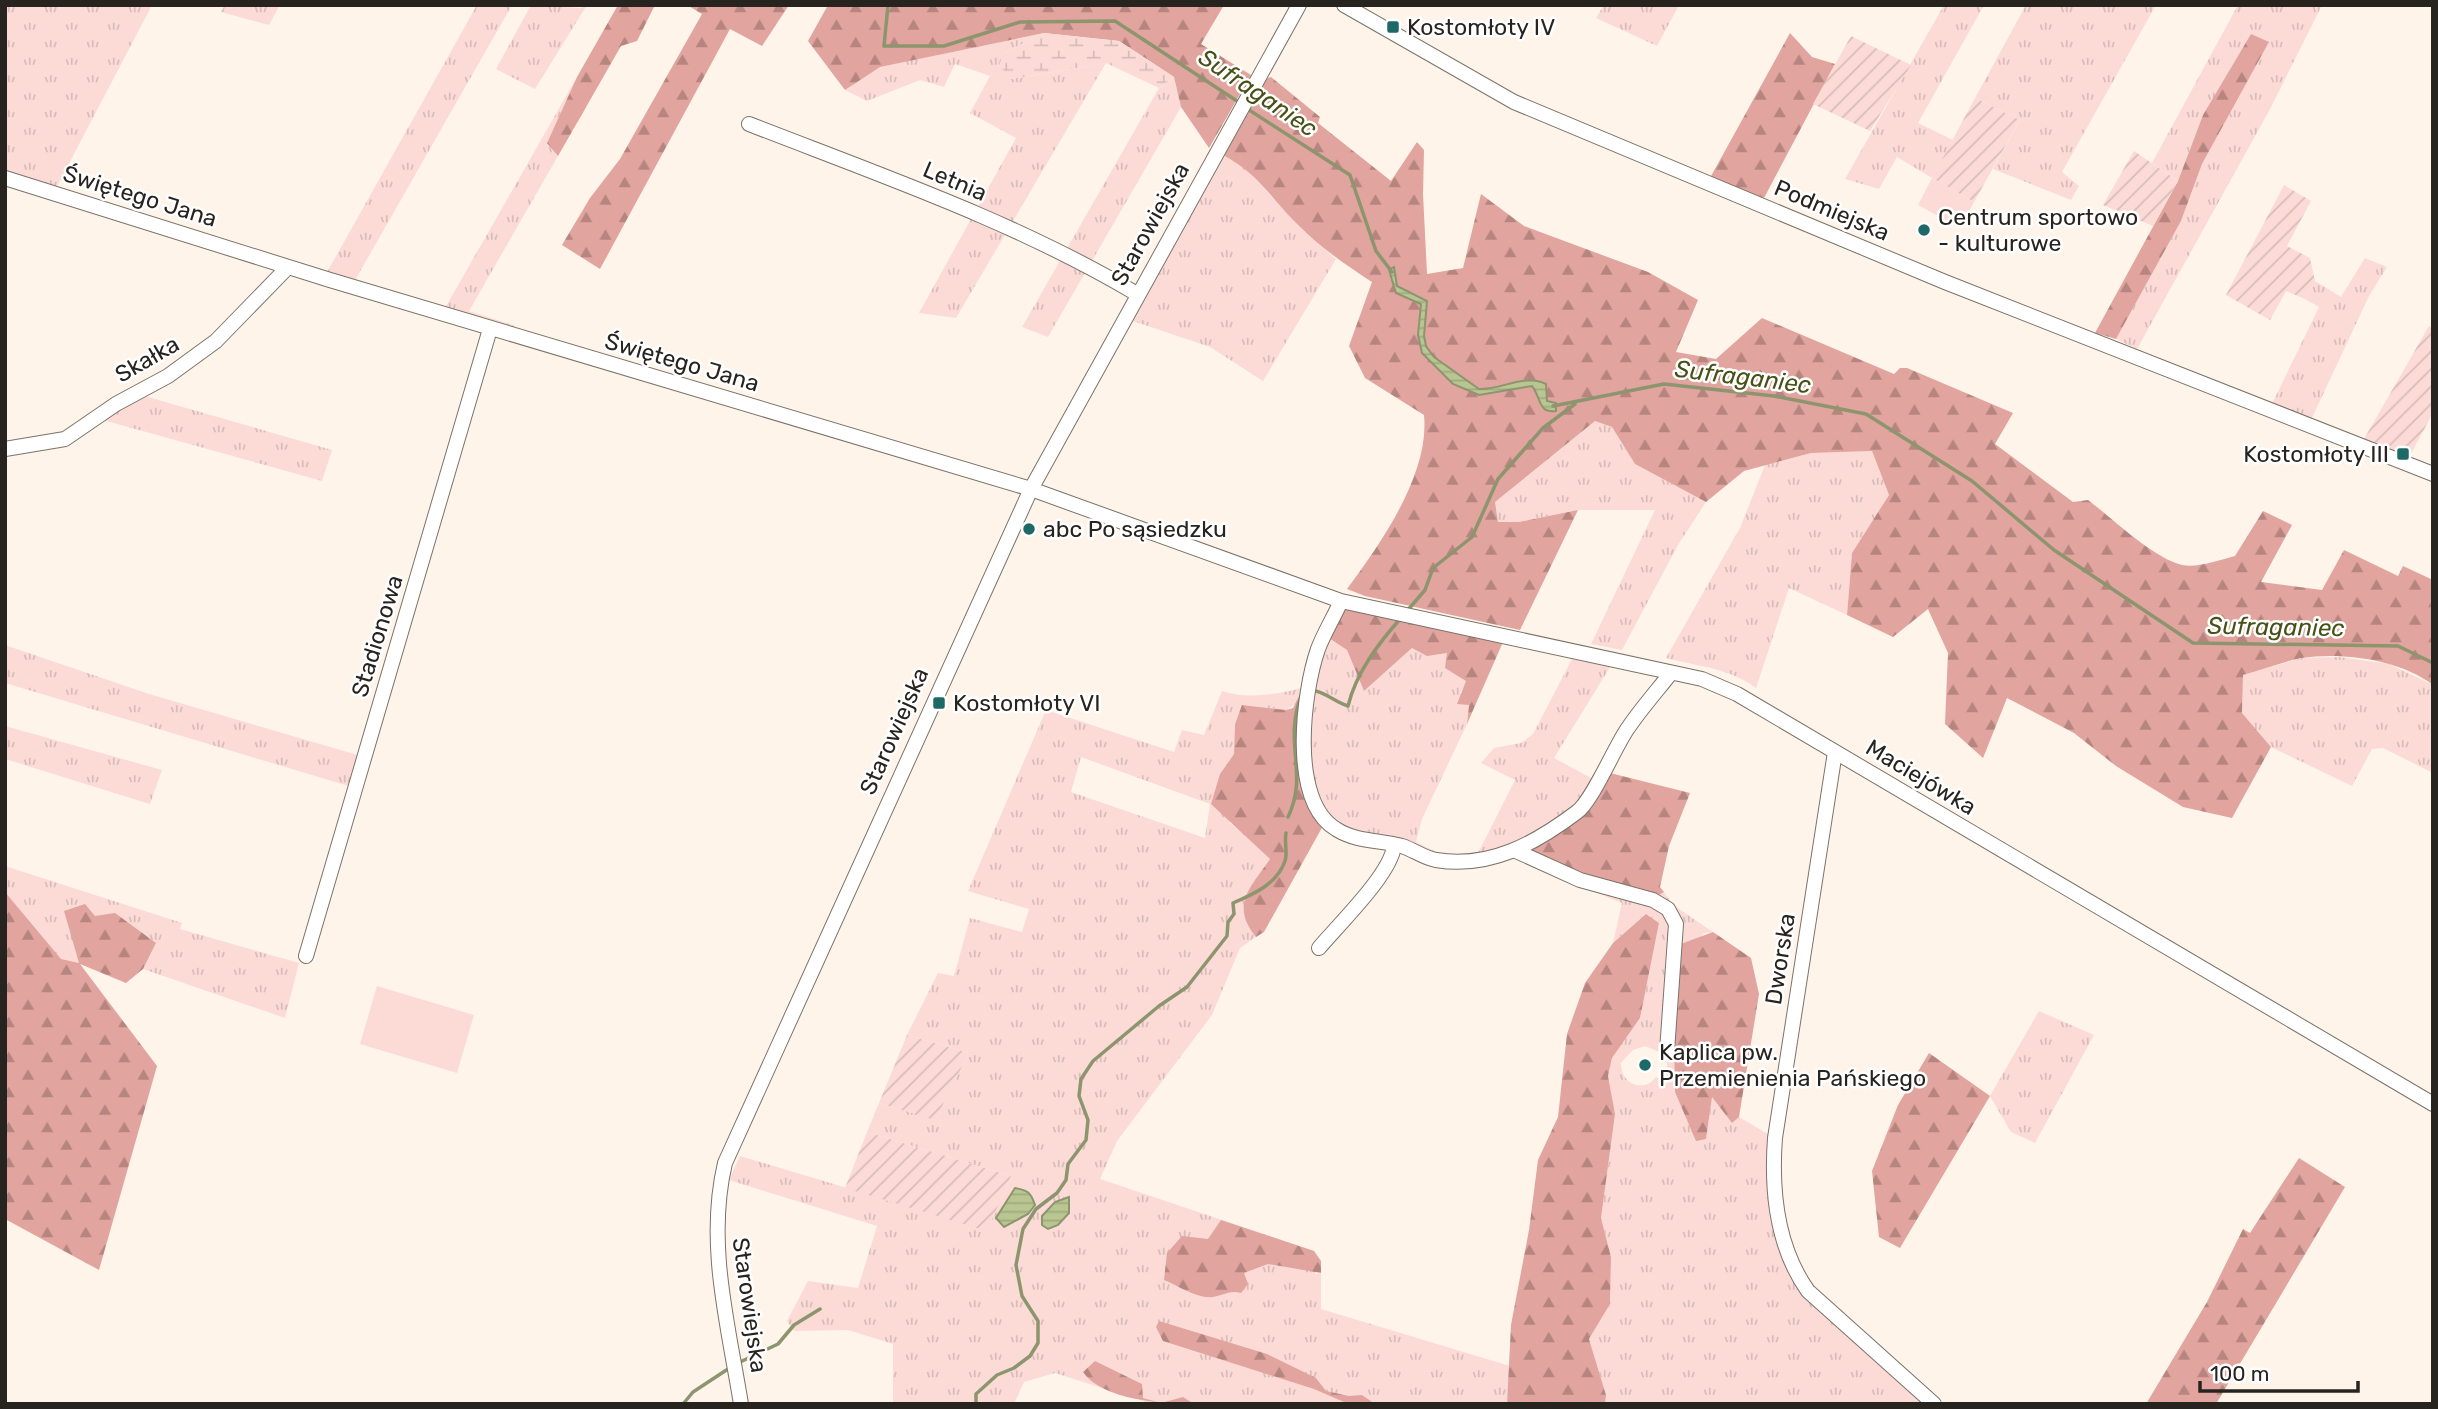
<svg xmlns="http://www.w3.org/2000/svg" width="2438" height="1409" font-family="Rubik,sans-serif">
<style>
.grass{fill:url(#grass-tufts);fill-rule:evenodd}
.forest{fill:url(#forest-firs)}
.wetland{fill:url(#wetland-marsh)}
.garden{fill:url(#garden-furrows)}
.pitch{fill:#fcdbd7}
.water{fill:url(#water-rules);stroke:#8d956f;stroke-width:2}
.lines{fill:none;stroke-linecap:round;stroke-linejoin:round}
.stream{stroke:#8d956f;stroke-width:3.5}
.minor-casing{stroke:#7b7369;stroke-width:16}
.minor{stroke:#fff;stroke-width:14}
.poi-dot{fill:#1d6966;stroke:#fff;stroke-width:2.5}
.labels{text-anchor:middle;stroke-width:5;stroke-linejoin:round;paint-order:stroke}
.poi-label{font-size:23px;fill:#272420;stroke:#fff;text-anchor:start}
.street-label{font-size:23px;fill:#272420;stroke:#fff}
.water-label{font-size:24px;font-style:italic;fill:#465116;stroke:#fff}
</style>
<defs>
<pattern id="grass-tufts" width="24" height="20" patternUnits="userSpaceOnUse" patternTransform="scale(1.75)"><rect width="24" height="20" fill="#fcdbd7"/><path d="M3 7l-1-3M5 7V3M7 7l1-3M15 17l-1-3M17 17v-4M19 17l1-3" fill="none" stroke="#d8bcb8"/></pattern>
<pattern id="forest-firs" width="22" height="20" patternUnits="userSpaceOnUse" patternTransform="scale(1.75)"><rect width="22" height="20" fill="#e1a49e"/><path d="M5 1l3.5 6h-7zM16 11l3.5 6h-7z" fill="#b68580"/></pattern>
<pattern id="wetland-marsh" width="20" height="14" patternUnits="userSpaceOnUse" patternTransform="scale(1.75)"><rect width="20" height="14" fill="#fcdbd7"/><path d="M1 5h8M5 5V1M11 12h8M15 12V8" fill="none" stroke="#d8bcb8"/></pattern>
<pattern id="garden-furrows" width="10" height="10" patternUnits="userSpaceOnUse" patternTransform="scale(1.75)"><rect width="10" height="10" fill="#fcdbd7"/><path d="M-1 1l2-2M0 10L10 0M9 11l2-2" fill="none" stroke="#d8bcb8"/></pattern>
<pattern id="water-rules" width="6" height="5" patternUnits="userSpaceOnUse" patternTransform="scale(1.75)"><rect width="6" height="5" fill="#b9c691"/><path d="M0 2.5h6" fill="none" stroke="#9faa7d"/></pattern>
</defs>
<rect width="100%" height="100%" fill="#fef4e9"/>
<path class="grass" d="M5,5H152L51,198L5,184Z
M225,5H280L269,25L221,12Z
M477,5H512L354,282L326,274Z
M531,5L581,8L587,5L535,89L496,69Z
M1604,5H1679L1657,46L1596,18Z
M1944,5H1984L1918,123L1953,140L1932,178L1897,157L1879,189L1845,179Z
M2026,5H2156L2062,172L2079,186L2071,200L1993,169L2020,120L1975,98Z
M2238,5H2322L2269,111L2137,349L2116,339L2181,221L2202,164L2269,42L2203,115L2178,181L2152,163Z
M1044,33L1004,53L1011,79L1106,63L956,318L919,313L1016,138L970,113L990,76L955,64L944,87L920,80L867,101L845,90L879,67Z
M577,77L547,143L558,156L469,311L515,326L513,330L445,308Z
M1174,77L1181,107L1048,337L1022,327L1159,88Z
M1221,154L1246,167L1298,226L1336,259L1263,381L1210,347L1130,320Z
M2365,258L2387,267L2369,296L2311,420L2272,404L2319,307L2305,299L2315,281L2341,297Z
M141,395L332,450L322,481L103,420Z
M1595,421L1612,427L1635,464L1706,502L1678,545L1622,650L1591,644L1655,510H1578L1519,522H1498L1495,502Z
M1872,451L1889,495L1852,553L1847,615L1789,588L1756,688C1727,667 1700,667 1666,658L1740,528L1765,465L1811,453Z
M1329,638L1347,650L1364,691L1412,648L1448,653L1467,681L1460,693L1469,705L1467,724L1422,819L1416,842L1436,852L1434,856C1414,849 1352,835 1337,825C1294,797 1308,676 1329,638Z
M5,645L149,694L361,756L352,787L5,683Z
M1573,657L1612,664L1554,758L1593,779L1580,805L1520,845L1476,857L1515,780L1481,763L1494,748L1521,743L1533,734Z
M2339,657L2389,664L2433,685V773L2383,748L2372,749L2352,786L2271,747L2242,713L2243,675L2301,658Z
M1305,687L1302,700L1286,710L1242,705L1235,724L1234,754L1220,774L1230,823L1253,841L1270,859C1250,888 1230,905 1256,937L1240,948L1212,1015L1117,1141L1100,1179L1314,1251L1315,1274L1321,1273V1309L1510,1366L1507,1404H1152L1055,1373L1024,1382L1014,1404H893V1344L848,1330L794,1331L787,1321L808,1281L858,1288L877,1226L729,1180L740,1156L987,1230L1011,1176L867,1132L879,1103L935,1119L969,1053L907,1035L938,973L954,976L970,918L1022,932L1029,909L968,891L1046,710L1174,752L1182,730L1204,735L1222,691C1249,700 1279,694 1305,687ZM1081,757L1210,804L1205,838L1071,792Z
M5,726L162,770L150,804L5,759Z
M5,866L182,923L180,929L299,963L285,1018L143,969L156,943L79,963L60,959L5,892Z
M1562,879L1657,896L1664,892L1673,905L1713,932L1704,933L1673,972L1676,1024L1706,1139L1712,1096L1732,1122L1739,1117L1771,1136L1768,1180L1802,1290L1931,1404H1605L1606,1395L1589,1339L1610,1304L1611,1257L1601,1218L1615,1114L1608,1076L1612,1058L1640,1018L1659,923L1646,914L1613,943L1622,903ZM1645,1046L1662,1053L1667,1051V1073L1662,1081L1656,1077C1643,1094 1620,1083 1621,1063L1633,1050Z
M2039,1011L2094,1035L2035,1143L2011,1132L1990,1096Z"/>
<path class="forest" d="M618,5H655L637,41L621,46L558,156L547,143L577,77Z
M687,5H789L762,46L730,29L600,269L562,245L590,198L620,159L702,14Z
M828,5H1224L1201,44L1251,75L1209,148L1181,107L1174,77L1119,41L1044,33L880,67L845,90L808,41Z
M1790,33L1812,57L1835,64L1764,198L1710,178Z
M2251,34L2269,42L2202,164L2181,221L2116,339L2095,333L2178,181L2203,115Z
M1271,77L1320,117L1318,123L1391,181L1417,142L1424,150L1423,194L1427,274L1463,268L1481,194L1524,226L1648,272L1698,300L1676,352L1716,359L1762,318L1894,374L1900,368H1907L2013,413L1995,444L2073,502L2088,500C2112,518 2153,558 2182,565C2199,568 2219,560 2235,556L2263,511L2292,525L2261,582L2322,590L2344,550L2398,576L2403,566L2433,580V685C2399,659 2342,652 2301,658C2282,662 2262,670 2243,675L2242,713L2271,747L2232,818L2183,807L2116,766L2074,733L2007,698L1983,758L1945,724L1948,653L1928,609L1893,637L1847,615L1852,553L1889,495L1872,451L1811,453L1744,471L1706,502L1635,464L1612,427L1595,421L1495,502L1498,522H1519L1578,510L1520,630L1365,596L1347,589C1381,543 1430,474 1424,415L1365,378L1349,346L1372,282C1346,265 1321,248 1299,226C1270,198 1260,174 1221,154L1265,79Z
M1343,608L1503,642L1467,724L1469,705L1457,704L1466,681L1445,668L1447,653L1427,656L1412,648L1364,691L1347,650L1329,638Z
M1300,694L1302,700L1300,713L1324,824L1264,932L1256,937C1230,905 1250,888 1270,859L1211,804L1220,774L1234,754L1235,724L1242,705L1286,710L1293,708Z
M1606,772L1690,793L1669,846L1660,887L1664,892L1657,896L1569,873L1532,852L1535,845Z
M5,892L61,959L79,963L64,911L85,904L95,916L115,913L156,943L143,969L126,983L80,964L157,1066L99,1270L5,1219Z
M1646,914L1659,923L1640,1018L1612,1058L1608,1076L1615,1114L1601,1218L1611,1257L1610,1304L1589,1339L1606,1395L1605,1404H1507L1511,1325L1529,1230L1538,1160L1558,1117L1567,1034L1585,983L1613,943Z
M1713,932L1751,958L1759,994L1739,1117L1732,1123L1712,1097L1706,1139L1696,1141L1675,1092L1673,972L1678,945Z
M1929,1053L1990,1096L1900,1248L1879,1237L1872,1171L1898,1105Z
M2299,1158L2345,1187L2216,1404H2146L2207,1302L2243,1229L2250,1233Z
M1221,1220L1314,1251L1321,1261V1273L1268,1264L1244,1273L1248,1284L1241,1293C1230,1290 1224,1295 1213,1297C1197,1299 1179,1286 1164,1280L1167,1253L1182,1236L1208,1239Z
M1159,1321L1267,1354L1316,1378L1326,1391L1349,1396L1362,1395L1375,1404L1344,1402L1314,1389L1163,1341L1156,1327Z
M1095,1361L1142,1384L1143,1398L1161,1403L1183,1397L1194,1404C1163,1404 1102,1400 1083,1372Z"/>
<path class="wetland" d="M1044,33L1119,41L1174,77L1159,88L1106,63L1011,79L999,65L1004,53Z"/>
<path class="garden" d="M1851,36L1911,65L1870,131L1813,104Z
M1975,98L2020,120L1974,202L1932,178Z
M2134,151L2178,181L2153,226L2103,205Z
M2284,185L2311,201L2287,246L2310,258L2315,281L2305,299L2286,291L2270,320L2226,295Z
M2429,326L2433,328V413L2408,459L2364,439Z
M907,1035L969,1053L935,1120L879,1103Z
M867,1132L1011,1176L987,1231L845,1188Z"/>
<path class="pitch" d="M1932,178L1974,202L1960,228L1918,205Z
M377,986L474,1015L457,1073L360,1044Z"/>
<path class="water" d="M1394,267L1397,286L1427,301L1424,336L1426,346L1434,357L1479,389C1502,390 1524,373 1546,384L1547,401L1556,403V411C1538,414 1541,397 1532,386L1479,395L1453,384L1422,353L1418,335L1421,304L1396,293L1389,270Z
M1015,1188C1028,1190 1031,1193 1035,1205L1028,1214L1004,1227L996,1218Z
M1069,1197V1213L1058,1225L1048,1229L1042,1225V1216L1055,1202Z"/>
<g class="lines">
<path class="stream" d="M888,5L884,46H944L1020,22L1115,21L1240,103
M1246,108L1350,175L1376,251L1392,272
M1553,406L1664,384L1774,396L1866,414L1972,481L2054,550L2193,643L2398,646L2433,663
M1407,611L1425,590L1433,568L1472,537L1498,479L1543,428L1575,404
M1311,690C1324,691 1335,702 1348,706C1356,673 1378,644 1400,619
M1288,817C1309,774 1283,742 1301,697
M738,1363L778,1344L794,1325L820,1309
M683,1404L693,1392L731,1367
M976,1404V1394L997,1375L1014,1368L1030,1356L1038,1343V1321L1022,1296L1016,1265L1023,1229L1036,1209L1057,1193L1066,1180L1068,1164L1086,1140L1088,1120L1079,1096L1081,1079L1093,1061L1159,1006L1187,987L1227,936L1228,922L1234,914L1233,903C1254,894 1277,884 1285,861C1288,853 1284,843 1286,833"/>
<g class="minor-casing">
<path id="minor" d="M1344,5L1514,102L1945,282L2433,474
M749,124C880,175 1016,222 1137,294
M5,178L330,280L1031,489L1341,601L1702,679L1737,694L2433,1104
M5,449L65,439L116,404L168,376L216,341L288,267
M1341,601C1334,617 1324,633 1318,649C1303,692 1289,801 1336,829C1356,842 1380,840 1402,846C1414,850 1424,858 1436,860C1490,869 1536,843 1577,812C1592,801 1613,751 1626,731C1639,711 1656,692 1671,673
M1835,752L1775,1138C1771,1191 1776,1246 1808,1291L1934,1404
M1516,851L1580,880L1653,900L1668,909L1676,924L1667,1051
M1319,948C1339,924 1391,874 1394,846
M306,956L490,329
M741,1404C728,1324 706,1243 725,1163L1031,489L1299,5"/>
</g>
<use href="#minor" class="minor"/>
</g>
<g class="poi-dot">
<rect x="1386" y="20" width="14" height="14" rx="3.5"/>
<circle cx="1924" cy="230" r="7"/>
<rect x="2396" y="447" width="14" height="14" rx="3.5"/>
<circle cx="1029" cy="529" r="7"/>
<rect x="932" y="696" width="14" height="14" rx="3.5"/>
<circle cx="1645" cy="1065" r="7"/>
</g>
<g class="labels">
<g class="poi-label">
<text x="1407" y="35">Kostomłoty IV</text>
<text x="1938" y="225">Centrum sportowo<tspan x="1938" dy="26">- kulturowe</tspan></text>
<text x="2389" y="462" text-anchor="end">Kostomłoty III</text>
<text x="1043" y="537">abc Po sąsiedzku</text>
<text x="953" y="711">Kostomłoty VI</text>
<text x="1659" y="1060">Kaplica pw.<tspan x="1659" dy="26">Przemienienia Pańskiego</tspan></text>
</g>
<g class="street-label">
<text transform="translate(955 181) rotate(23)" y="8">Letnia</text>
<text transform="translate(140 196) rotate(17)" y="8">Świętego Jana</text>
<text transform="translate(1832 210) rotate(23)" y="8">Podmiejska</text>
<text transform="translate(1150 224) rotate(-61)" y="8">Starowiejska</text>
<text transform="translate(147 359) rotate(-30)" y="8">Skałka</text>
<text transform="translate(682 362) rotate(16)" y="8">Świętego Jana</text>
<text transform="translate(377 636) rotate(-73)" y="8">Stadionowa</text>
<text transform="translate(894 731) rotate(-66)" y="8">Starowiejska</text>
<text transform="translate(1921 777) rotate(31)" y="8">Maciejówka</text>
<text transform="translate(1780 959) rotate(-81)" y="8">Dworska</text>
<text transform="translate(750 1305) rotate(82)" y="8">Starowiejska</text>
</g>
<g class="water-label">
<text transform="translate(1258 93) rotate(34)" y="8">Sufraganiec</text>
<text transform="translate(1743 377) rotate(7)" y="8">Sufraganiec</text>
<text transform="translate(2276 627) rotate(1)" y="8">Sufraganiec</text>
</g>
</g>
<rect width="2438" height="1409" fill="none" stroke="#272420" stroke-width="14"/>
<path d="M2200 1381v10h158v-10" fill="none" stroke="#272420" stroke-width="3.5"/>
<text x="2210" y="1381" font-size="21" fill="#272420" stroke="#ffffff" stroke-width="5" paint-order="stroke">100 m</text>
</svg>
